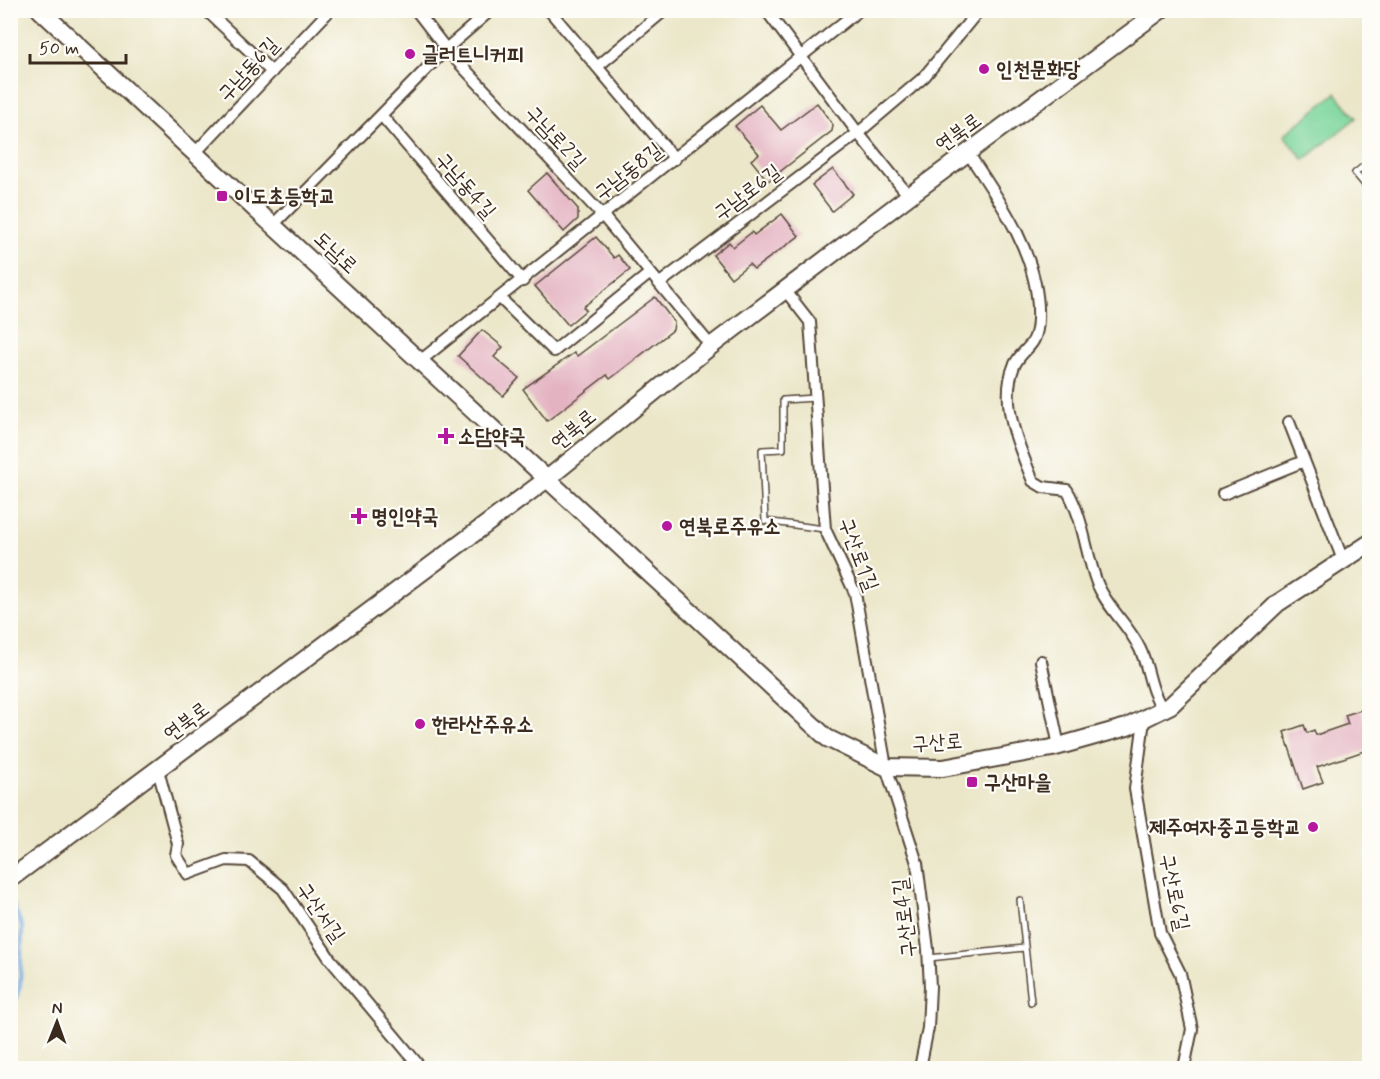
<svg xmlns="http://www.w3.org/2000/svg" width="1380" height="1079" font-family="Mynerve,'Poor Story',sans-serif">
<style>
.green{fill:#7dd69c;stroke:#5c805d;stroke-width:1.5}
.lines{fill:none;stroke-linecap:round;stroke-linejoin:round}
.stream{stroke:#74aae2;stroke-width:4}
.building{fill:#e4b3c2}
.service-casing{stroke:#554638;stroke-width:8}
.minor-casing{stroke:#554638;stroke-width:14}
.secondary-casing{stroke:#554638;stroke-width:20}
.service{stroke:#fff;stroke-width:5}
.minor{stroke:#fff;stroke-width:10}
.secondary{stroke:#fff;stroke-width:16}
.poi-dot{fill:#b5179e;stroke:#fdfcf7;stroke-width:2}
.labels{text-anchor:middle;stroke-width:4.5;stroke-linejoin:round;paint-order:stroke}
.poi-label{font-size:21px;font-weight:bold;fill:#3b2a1e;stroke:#fdfcf7;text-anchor:start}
.street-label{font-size:21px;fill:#3b2a1e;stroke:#fdfcf7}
</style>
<rect width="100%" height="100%" fill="#fdfcf7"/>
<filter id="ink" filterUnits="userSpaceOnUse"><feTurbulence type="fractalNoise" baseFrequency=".0167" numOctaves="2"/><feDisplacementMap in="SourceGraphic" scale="12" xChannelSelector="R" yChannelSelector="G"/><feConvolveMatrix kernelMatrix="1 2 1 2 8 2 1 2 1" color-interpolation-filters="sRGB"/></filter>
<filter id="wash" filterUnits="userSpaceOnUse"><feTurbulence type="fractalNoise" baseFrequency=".008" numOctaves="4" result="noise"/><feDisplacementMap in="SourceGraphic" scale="24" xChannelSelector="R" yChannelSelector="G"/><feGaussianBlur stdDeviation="1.35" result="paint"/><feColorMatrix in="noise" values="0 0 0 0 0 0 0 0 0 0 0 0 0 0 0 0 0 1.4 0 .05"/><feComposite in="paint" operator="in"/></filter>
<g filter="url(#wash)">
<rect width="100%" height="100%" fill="#ebe6c8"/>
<path class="green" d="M1336,93L1356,118L1304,160L1284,135Z"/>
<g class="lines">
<path class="stream" d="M10,897L22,927L20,985L10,1018"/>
</g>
<g id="blocks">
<path class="building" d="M817,103L833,125L832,131L768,181L751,160L759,154L735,126L760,105L781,130Z
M833,169L853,194L832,211L812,185Z
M547,173L578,209V219L564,232L528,190Z
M782,214L799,236L754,269L749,264L731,278L713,255L729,242L733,247L752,232L754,235Z
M596,237L614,258L618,255L630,270L583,307L586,310L568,325L535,286Z
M655,297L674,322L673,330L610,379L607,375L547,421L523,389L574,353L577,356Z
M482,330L503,347L494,357L519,378L503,396L458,356Z
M1361,710L1367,726L1370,725V749L1317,767L1323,782L1303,789L1284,732L1304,725L1307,733L1314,730L1316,735L1348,724L1345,715Z"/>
</g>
</g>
<g filter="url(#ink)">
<use href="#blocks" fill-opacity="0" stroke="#554638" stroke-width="1.5"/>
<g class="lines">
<g class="service-casing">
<path id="service" d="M1370,161L1355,173L1370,191
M815,398L783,400V449L762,450L765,521L824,529
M1020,900L1031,1002
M929,958L1024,948"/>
</g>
<g class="minor-casing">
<path id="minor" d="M206,10L272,72
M416,10L446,49L603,216L711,346
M549,10L675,159
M766,10L858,133L909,196
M597,67L665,10
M381,115L523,281
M195,153L330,10
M968,153C1000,200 1041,259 1038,319C1037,350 1023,346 1014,366C999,403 1019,447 1033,481L1043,487L1067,490C1084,519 1085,552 1097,583C1107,608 1129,625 1140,649C1150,670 1149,690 1163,709
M273,225L446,49L491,10
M660,283L858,133L924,77L979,10
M785,290L810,322L825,529L855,593L886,767L917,863L928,949L930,987L928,1028L920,1068
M501,299L554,351L649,274
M420,361L859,10
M1289,422L1343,560
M1223,494L1304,461
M1041,661L1059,746
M1144,720L1135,789L1160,933L1180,973L1192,1029L1184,1068
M158,770L178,844L176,855L188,874L226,860L249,861L283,889L330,959L421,1068"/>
</g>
<g class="secondary-casing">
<path id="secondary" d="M40,10L827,738L886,767L943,768L1052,748L1127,727L1171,705L1278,603L1370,543
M10,879L547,479L711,346L909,196L1161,10"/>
</g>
<use href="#service" class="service"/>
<use href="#minor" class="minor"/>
<use href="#secondary" class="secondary"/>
</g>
</g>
<g class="poi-dot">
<circle cx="410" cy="54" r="6"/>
<circle cx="984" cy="69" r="6"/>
<rect x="216" y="190" width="12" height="12" rx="3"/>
<path d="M443 427h6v6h6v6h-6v6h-6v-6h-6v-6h6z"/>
<path d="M356 507h6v6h6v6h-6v6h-6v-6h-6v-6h6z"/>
<circle cx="667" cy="526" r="6"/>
<circle cx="420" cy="724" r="6"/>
<rect x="966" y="776" width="12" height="12" rx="3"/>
<circle cx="1313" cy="827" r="6"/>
</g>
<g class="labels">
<g class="poi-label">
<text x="422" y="61">글러트니커피</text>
<text x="996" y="76">인천문화당</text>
<text x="234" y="203">이도초등학교</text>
<text x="458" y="443">소담약국</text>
<text x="371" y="523">명인약국</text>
<text x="679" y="533">연북로주유소</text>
<text x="432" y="731">한라산주유소</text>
<text x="984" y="789">구산마을</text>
<text x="1301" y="834" text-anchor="end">제주여자중고등학교</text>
</g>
<g class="street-label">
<text transform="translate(248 69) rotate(-47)" y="7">구남동6길</text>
<text transform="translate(958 132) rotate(-36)" y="7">연북로</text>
<text transform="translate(556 137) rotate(47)" y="7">구남로2길</text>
<text transform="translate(628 171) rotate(-38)" y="7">구남동8길</text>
<text transform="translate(466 185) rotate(49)" y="7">구남동4길</text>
<text transform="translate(747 192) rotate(-37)" y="7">구남로6길</text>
<text transform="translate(336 252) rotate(43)" y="7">도남로</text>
<text transform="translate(573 429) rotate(-39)" y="7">연북로</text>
<text transform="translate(859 554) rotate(69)" y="7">구산로1길</text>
<text transform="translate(186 721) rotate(-37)" y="7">연북로</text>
<text transform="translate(937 742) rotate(-4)" y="7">구산로</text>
<text transform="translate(1175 892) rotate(78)" y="7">구산로6길</text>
<text transform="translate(321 912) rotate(55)" y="7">구산서길</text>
<text transform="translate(904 918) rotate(-97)" y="7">구산로4길</text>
</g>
</g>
<rect width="1380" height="1079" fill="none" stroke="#fdfcf7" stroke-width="36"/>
<g transform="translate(57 1022) rotate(1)" stroke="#fdfcf7" stroke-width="4.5" paint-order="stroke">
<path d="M0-4.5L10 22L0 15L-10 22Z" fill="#3b2a1e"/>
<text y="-9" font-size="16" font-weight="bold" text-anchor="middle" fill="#3b2a1e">N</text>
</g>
<path d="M30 54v9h96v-9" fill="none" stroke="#3b2a1e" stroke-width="3"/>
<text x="39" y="54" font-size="18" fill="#3b2a1e" stroke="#fdfcf7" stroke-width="4.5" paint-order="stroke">50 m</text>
</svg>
